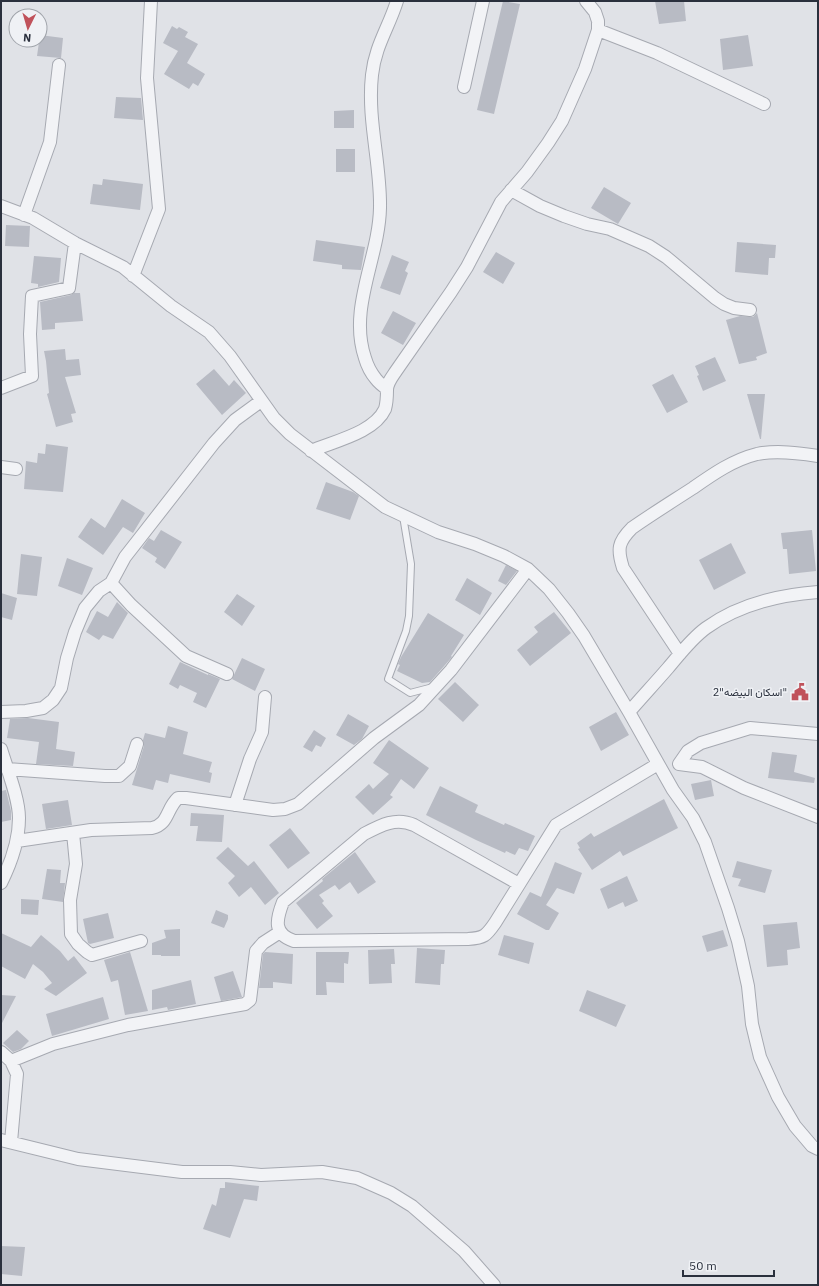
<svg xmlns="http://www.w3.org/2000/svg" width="819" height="1286" font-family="'IBM Plex Sans',Vazirmatn,sans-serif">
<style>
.building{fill:#b8bbc4}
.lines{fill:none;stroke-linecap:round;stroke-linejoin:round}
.lane-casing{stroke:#a6a9b1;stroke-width:8}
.street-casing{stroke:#a6a9b1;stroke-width:14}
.lane{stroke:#f2f3f6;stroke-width:6}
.street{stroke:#f2f3f6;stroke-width:12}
.labels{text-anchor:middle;stroke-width:3;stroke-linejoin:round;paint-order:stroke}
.poi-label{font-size:11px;fill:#2a303d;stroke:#eff1f5;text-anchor:end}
</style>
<rect width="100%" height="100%" fill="#e0e2e7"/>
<path class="building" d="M503,1L520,4L494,114L477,110Z
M655,1H684L686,21L659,24Z
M172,26L177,29L179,27L188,32L185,37L198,44L187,63L205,74L198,86L193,83L189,89L164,74L178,51L163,43Z
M40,35L63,38L61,58L37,56Z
M748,35L753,66L723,70L720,39Z
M116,97L141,98L143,120L114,118Z
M354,110V128H334V111Z
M336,149H355V172H336Z
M103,179L143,184L140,210L90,204L93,184L102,185Z
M604,187L631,203L618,224L591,208Z
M6,225L30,226L29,247L5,246Z
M316,240L365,247L361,270L342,269V265L313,261Z
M737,242L776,245L775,258H769L768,275L735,272Z
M496,252L515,263L503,284L483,272Z
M392,255L409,262L405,271L408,273L400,295L380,288Z
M34,256L61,258L59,282L38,287V284L31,283Z
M74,293H80L83,321L55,323V329L42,330L40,302L71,295Z
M393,311L416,323L403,345L381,333Z
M757,313L767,353L756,357L757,360L739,364L726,320L740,316L753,317Z
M65,349L66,360L79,359L81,375L65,377L76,413L71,414L73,422L56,427L47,394L49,393L46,361L44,351Z
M715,357L726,381L703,391L697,376L699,375L695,366Z
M214,369L229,386L234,380L246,393L222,415L196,384Z
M673,374L688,402L667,413L652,385Z
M747,394H765L761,439H760Z
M46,444L68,447L63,492L24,489L26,461L37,463L38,453L45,454Z
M326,482L353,492L359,496L350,520L316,509Z
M122,499L145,513L133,533L123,527L103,555L78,537L91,518L105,528Z
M161,530L182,542L165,569L155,562L157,558L142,548L149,538L154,541Z
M812,530L816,571L789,574L787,549H783L781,533Z
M731,543L746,573L714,590L699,560Z
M21,554L42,557L37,596L17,594Z
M67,558L93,568L82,595L58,586Z
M506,565L517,571L506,585L498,581Z
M467,578L492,593L480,615L455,600Z
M1,593L17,598L12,620L1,617Z
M237,594L255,606L242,626L224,612Z
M117,602L128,613L113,639L103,635L99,640L86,632L97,611L108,617Z
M554,612L571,633L530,666L517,650L538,632L534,627Z
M428,613L464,635L451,656L452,657L445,665L430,682L422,683L397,671L400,665L398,664L401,657Z
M242,658L265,669L255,691L232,679Z
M180,662L208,675V674L220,679L206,708L193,702L197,693L180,685L178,689L169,684Z
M455,682L479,705L463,722L438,699Z
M616,712L629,735L601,751L589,727Z
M348,714L369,726L362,739L354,745L336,735Z
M28,718L59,722L56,749L75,752L73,766L36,764L39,742L7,738L10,719Z
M168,726L188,732L183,754L212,762L209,772L212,773L210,783L170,774L168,783L156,780L153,790L132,785L144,746L143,740L145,733L165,738Z
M314,730L326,738L321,747L316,745L312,752L303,747Z
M389,740L429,768L414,789L401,779L390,795L393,797L373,815L355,797L369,784L373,789L389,774L373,763Z
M772,752L797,755L794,772L815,778L814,783L768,778Z
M711,780L714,796L695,800L691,784Z
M440,786L478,805L475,812L504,825L505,823L535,836L528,851L519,848L515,855L506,851L505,853L476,840L426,815Z
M6,790L11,811V820L1,822V791Z
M664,799L678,828L623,856L620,851L592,870L578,849L580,848L577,843L591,833L594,837Z
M68,800L72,825L46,829L42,804Z
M191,813L224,815L222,842L196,841L198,826H190Z
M290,828L310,853L288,869L269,845Z
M228,847L248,866L254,861L279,893L265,905L251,887L239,897L228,883L235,876L216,858Z
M355,852L376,882L358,894L350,882L339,890L335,885L319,895L324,901L322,903L333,916L317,929L296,903L323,881L322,879Z
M737,861L772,870L765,893L738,886L741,879L732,877Z
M555,862L582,873L574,894L557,888L546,905L559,913L549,930H546L517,914L530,892L541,897Z
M47,869L61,870L60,883H65L63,902L42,899Z
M627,876L638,901L625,907L623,902L608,909L600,889Z
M21,899L39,900L38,915L21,914Z
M216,910L228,915V919L224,928L211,923Z
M108,913L114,938L90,944L88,943L83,919Z
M797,922L800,948L787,950L788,965L767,967L763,925Z
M180,929V956H161V955H152V943L166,938L164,930Z
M723,930L728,946L707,952L702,936Z
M1,933L31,947L41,935L60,951L68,961L74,956L87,973L56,996L44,989L52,983L43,972L33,964L25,979L1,966Z
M504,935L534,943L529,964L498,955Z
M417,948L445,950L444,964H441L440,985L415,983Z
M394,949L395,964H391L392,983L369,984L368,950Z
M130,952L148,1011L125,1015L118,980L111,982L104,960Z
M265,952L293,954L292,984L273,982V988H259L263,954Z
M316,952H349L348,964L344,963V983L326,982L327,995H316Z
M233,971L242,997L221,1001L214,977Z
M191,980L196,1004L168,1010L167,1007L152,1010V990Z
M587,990L626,1005L616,1027L579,1011Z
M1,995L16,996L1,1025Z
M103,997L109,1019L52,1036L46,1014Z
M17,1030L29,1041L21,1049L13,1052L3,1043Z
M225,1182L259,1186L257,1201L244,1199L230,1238L203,1229L212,1204L216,1206L220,1188H225Z
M1,1246L25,1247L22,1276L1,1274Z"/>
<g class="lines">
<g class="lane-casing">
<path id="lane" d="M403,516L411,564L409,616L406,631L388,679L410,693L433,687"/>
</g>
<g class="street-casing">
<path id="street" d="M598,30L657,53L764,104
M464,87L483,1
M511,190L540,206L564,216L587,224L610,229L649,246L666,257L715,298L724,304L734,308L750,310
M1,206L33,218L75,243L123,267L171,306L209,332L230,356L274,418L290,434L385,507L438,532L475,544L504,556L528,569L549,589L568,613L584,636L629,712L673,790L693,818L705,842L728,908L738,941L748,986L752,1024L760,1057L778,1097L795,1126L812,1146L818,1149
M24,215L50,142L59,65
M133,276L159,209L147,78L151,1
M1,388L32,376L30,334L32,296L69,288L75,243
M387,389C383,386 379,383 376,379C371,373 367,365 365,358C348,308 379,258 380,208C381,164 367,120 372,75C375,46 389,27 397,1
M311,451C334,441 374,433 385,409C387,402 387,397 387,390C387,383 392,377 396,371L451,292L467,267L501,202L527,172L548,143L562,121L585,69L598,30V21L595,12L586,1
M1,467L16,469
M111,583L131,605L186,656L227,674
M680,654L623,568C617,549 618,542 632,528C652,514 673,501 693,488C713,474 733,460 757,454C777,450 799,453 818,456
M1,712L26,711L43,708L53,700L61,688L67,658L75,632L85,608L99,591L111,583L125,557L214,443L235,420L261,401
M629,712C642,697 655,683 668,668C680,654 691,639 706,628C739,604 778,595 818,592
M818,734L750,728L701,743L688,751L679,764L702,767L744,788L818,817
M1,749C7,769 19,798 19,818C19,840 11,863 1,883
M7,769L105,776H119L130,766L137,744
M235,805L250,759L262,732L265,697
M73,833L76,864L70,900L71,934L78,944L87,952L92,955L141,941
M17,841L91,830L152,828C169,824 166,809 178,798H186L273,810L285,809L298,804L374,738L419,705L451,670L528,569
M519,884L414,825C396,817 381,825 364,834L283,902C276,920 273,934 294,941L468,939C484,938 486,936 495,923L556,825L658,764
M1,1052L11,1061L17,1074L11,1142
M11,1061L53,1044L128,1025L245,1004L250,1000L256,951L263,943L280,932
M1,1140L78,1159L182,1172H230L261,1175L322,1172L357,1178L391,1193L412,1206L464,1251L494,1285"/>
</g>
<use href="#lane" class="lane"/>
<use href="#street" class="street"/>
</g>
<defs>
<g id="civic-bare" transform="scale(1.38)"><path d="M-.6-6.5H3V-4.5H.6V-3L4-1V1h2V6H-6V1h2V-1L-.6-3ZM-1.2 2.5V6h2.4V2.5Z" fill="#c0525b" stroke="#eff1f5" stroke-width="2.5" paint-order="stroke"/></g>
</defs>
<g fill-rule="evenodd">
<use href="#civic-bare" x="800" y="692"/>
</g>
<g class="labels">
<g class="poi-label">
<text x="787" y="696">اسكان البيضه"2"</text>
</g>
</g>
<rect width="819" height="1286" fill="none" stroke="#2a303d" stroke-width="4"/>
<g transform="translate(28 28) rotate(185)"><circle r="19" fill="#eff1f5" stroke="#a0a4ab"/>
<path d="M0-3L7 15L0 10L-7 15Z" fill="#c0525b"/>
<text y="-6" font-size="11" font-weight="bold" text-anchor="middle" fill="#2a303d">N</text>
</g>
<path d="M683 1270v6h91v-6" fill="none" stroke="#2a303d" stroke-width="2"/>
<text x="689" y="1270" font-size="12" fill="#2a303d" stroke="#eff1f5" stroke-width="3" paint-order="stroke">50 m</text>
</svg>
